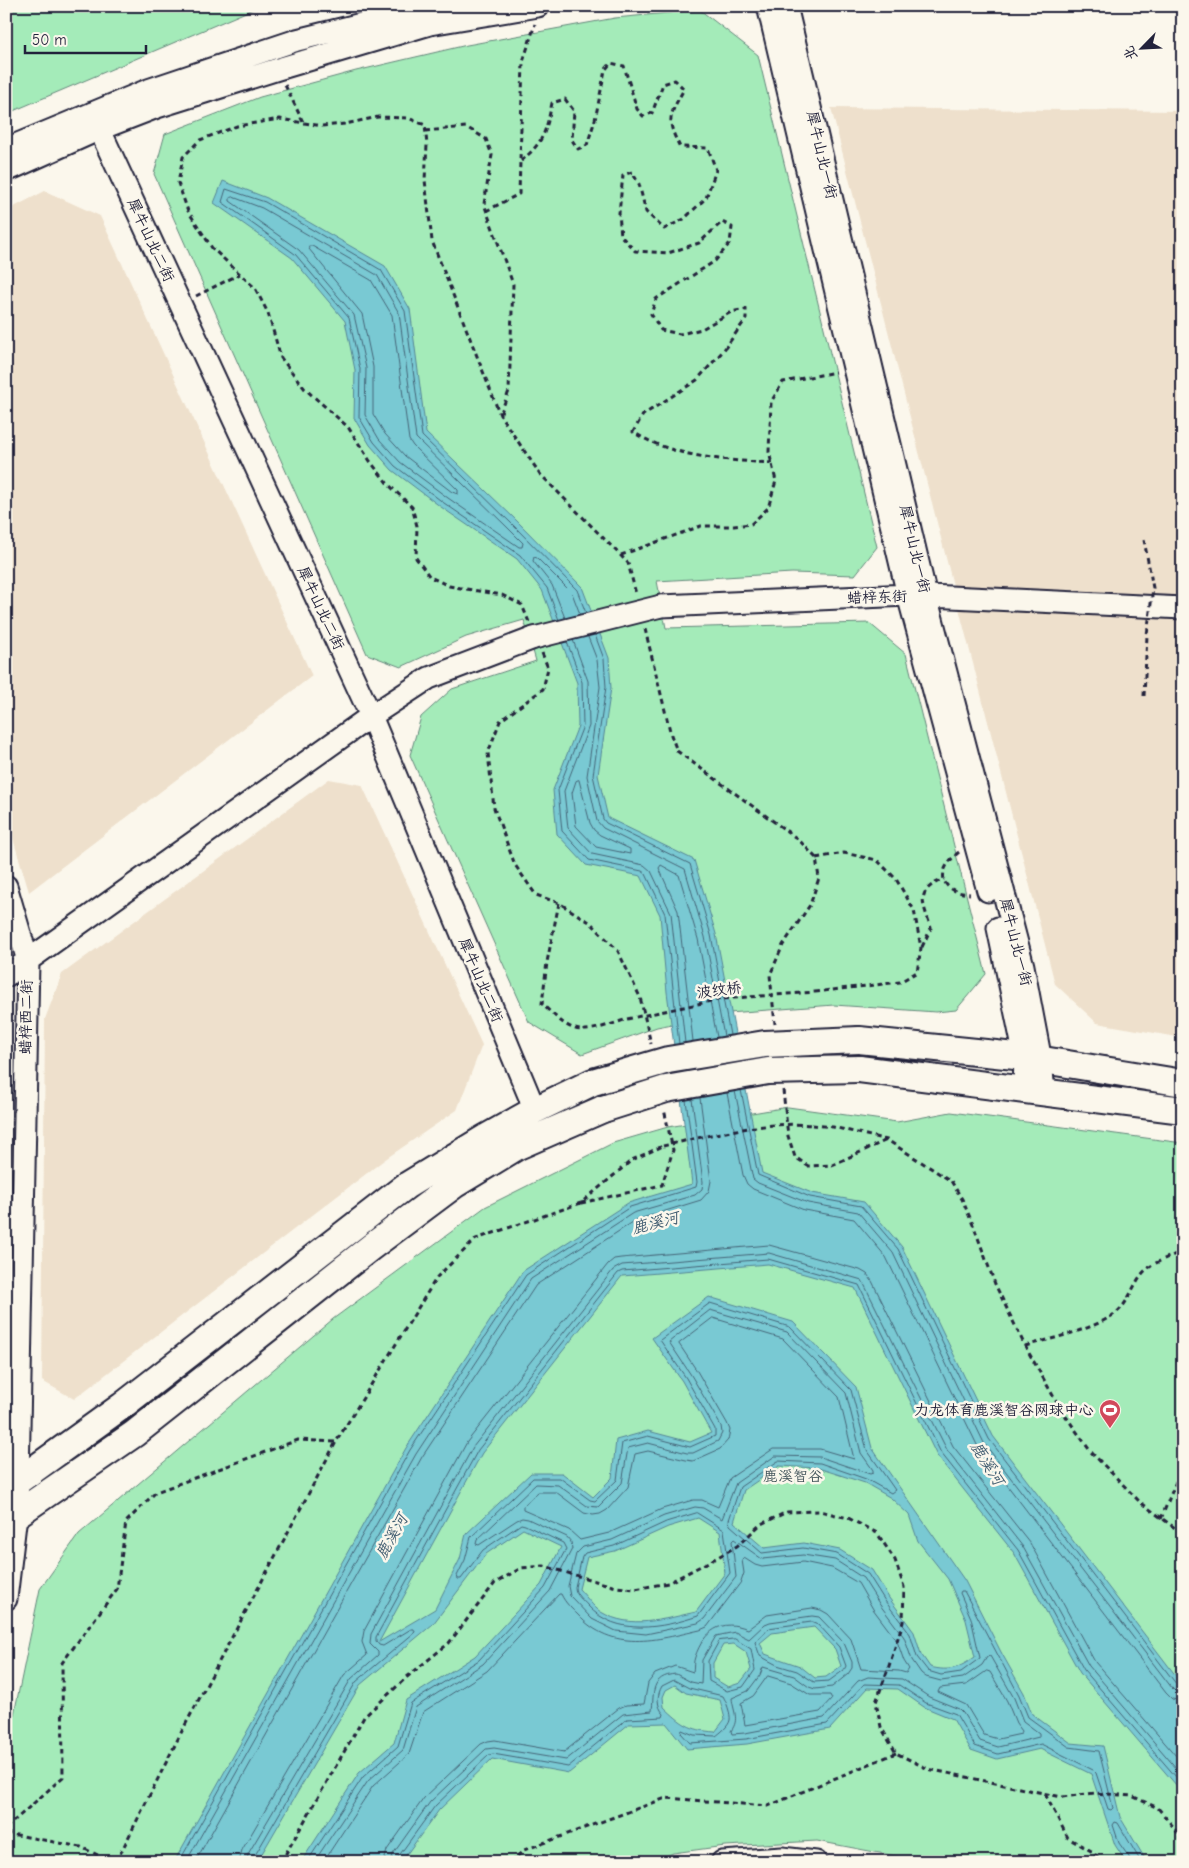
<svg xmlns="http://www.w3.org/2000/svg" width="1189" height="1868" font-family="'Comic Neue','LXGW WenKai TC',sans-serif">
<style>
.built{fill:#eee0cc}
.green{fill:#a4ebb9;stroke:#63867a}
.water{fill:#79c9d3;stroke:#568696;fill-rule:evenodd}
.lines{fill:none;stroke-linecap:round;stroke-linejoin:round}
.shore{stroke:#456578;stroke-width:1}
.minor-casing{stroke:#22223b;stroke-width:25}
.major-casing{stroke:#22223b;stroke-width:30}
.path{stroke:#22223b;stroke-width:3;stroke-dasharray:5 4;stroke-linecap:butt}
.minor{stroke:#fbf7ec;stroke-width:21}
.major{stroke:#fbf7ec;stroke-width:26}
.minor-bridge-casing{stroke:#22223b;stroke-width:25;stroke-linecap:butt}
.major-bridge-casing{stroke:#22223b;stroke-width:30;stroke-linecap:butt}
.path-bridge{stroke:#22223b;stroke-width:3;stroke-dasharray:5 4;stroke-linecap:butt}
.minor-bridge{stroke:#fbf7ec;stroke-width:21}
.major-bridge{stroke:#fbf7ec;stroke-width:26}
.labels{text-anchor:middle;stroke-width:5;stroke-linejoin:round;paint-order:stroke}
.street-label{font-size:15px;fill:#22223b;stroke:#fbf7ec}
.poi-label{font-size:15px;fill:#22223b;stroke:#fbf7ec;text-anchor:end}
.park-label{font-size:15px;fill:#42545a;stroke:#fbf7ec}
.water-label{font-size:16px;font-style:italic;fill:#405c70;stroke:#fbf7ec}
</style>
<rect width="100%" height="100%" fill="#fbf7ec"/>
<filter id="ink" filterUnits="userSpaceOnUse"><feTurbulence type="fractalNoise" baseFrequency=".02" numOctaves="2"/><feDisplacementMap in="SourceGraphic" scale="10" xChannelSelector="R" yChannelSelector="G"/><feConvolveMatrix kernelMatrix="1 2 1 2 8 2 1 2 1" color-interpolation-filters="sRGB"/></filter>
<g filter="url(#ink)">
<path class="built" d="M831,108L1183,111V1038L1097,1023L1055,984Z
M45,191L100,216L312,676L29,892L6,815V211Z
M329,779L362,785L482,1045L457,1110L384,1160L74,1399L42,1381L45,1019L62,974Z"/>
<path class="green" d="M6,6H260L6,114Z
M700,10L758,55L877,547L855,575L792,573L657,581L666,628L869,623L906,654L986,974L956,1010L936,1012L834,1005L729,1013L657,1027L582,1054L529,1022L410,755L421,717L452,689L536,661L524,620L466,637L401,667L367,654L154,174L165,134L260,97L356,71L467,45L615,18Z
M788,1107L897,1122L951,1112L1183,1143V1862H927L817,1841L725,1846L673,1853L653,1862H6V1753L40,1589L79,1534L333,1319L485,1207L613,1143L668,1127Z"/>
<path class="water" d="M223,181L267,198L385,266L410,309L426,433L516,520L582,587L609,658L611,688L598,775L608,818L694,860L716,934L762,1173L812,1193L864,1202L902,1247L993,1436L1183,1685V1793L1080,1673L1014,1553L937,1456L855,1288L768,1264L622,1276L482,1453L379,1642L435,1609L460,1559L466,1534L531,1473H562L593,1497L612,1478L616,1440L648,1431L690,1442L711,1433L682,1381L652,1338L709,1297L793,1322L856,1387L872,1448L965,1581L1001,1652L1024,1693L1032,1714L1071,1743L1103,1746L1120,1817L1147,1862H1126L1115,1845L1091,1774L1040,1749L997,1759L971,1750L953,1719L924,1707L898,1689L867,1688L830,1729L747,1744L687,1749L666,1723L629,1724L569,1773L492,1759L439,1810L401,1862H301L359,1773L394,1743L406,1700L475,1656L541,1585L561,1547L523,1529L486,1554L433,1624L360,1685L257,1862H174L406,1448L523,1271L628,1203L692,1184L667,992L660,915L641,876L586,865L557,834L553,790L578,726L577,683L542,590L517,559L441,507L392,470L370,445L354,418L355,370L345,321L292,258L214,203ZM779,1466L818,1468L865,1483L891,1498L909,1515L918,1541L948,1579L966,1620L975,1657C959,1668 950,1672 930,1667L921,1654L914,1632L889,1598L872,1570L840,1550L804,1543L764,1548L734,1522L744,1490ZM698,1518L720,1532L725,1573L696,1612C664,1619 631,1630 601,1612C593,1607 586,1596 579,1589L587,1557L615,1551L668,1527ZM814,1627L835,1649L841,1666L826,1677L815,1678L800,1666L765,1654L760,1643L772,1633ZM734,1644L746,1652L751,1669L740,1683L728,1687L713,1678V1663L723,1645ZM675,1685L686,1693L720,1700L725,1719L715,1732C689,1730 682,1724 664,1707L663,1697L666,1690Z"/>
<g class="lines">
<path class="shore" d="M233,197L262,208L377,275L399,313L416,438L508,528L523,543L522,547H519L448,498L400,462L379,439L365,415L366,368L354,315L299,250L230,201V198Z
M309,246H312L371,280L392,315L409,440L413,446L458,490V494L452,492L405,456L385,434L373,414V367L362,314L309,249Z
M565,618L552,585L533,561L534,557L537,558L572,593L580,614
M559,620L547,588L520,555L444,503L395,466L374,442L359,417L360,369L349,318L295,254L222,202L226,189L265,202L381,270L405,311L422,436L512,524L577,590L586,613
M595,635L604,659L606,687L593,775L603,819L606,823L690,864L711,935L730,1035
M588,637L597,660L600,687L587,776L597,821L603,828L685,869L705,937L724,1036
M573,640L588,681L589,726L564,791L568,828L592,854L644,865L651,871L671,913L685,1043
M567,642L582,682L583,726L558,790L562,831L589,860L642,871L646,874L665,914L679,1044
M579,780L590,823L594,830L600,835L630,849V854L596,847L576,826L572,793L576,781Z
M693,1041L678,911L659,868L661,865L679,875L698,939L717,1037
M741,1090L758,1175L810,1197L861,1206L898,1249L989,1439L1177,1685L1183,1687
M735,1091L753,1179L758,1183L808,1203L858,1212L893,1253L984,1443L1172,1688L1177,1693H1183
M727,1093L743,1175L747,1184L753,1189L804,1210L854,1219L886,1257L978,1447L1166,1693L1172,1699L1183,1701
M713,1318L783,1339L839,1397L854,1459L820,1449H773L730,1478L718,1507L702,1500H693L662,1509L609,1533L580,1540L569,1530L523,1510V1506L538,1492H556L584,1513L593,1515L600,1514L607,1510L628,1487L635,1454L648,1451L686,1460L693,1461L720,1449L728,1440L730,1430L727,1423L697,1371L679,1344Z
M697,1513L724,1530L730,1573L698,1616C662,1628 617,1637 588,1606C583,1600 575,1595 575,1587L582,1557L585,1553L614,1546L666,1522Z
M813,1622L818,1624L839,1647L846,1666L844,1670L829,1681L814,1682L797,1671L777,1665L760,1656L755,1642L770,1628Z
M735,1639L751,1649L755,1670L743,1687L727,1691L709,1681L708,1661L719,1641Z
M987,1671L990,1672L1007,1701L1016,1723L1022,1731L1021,1734L998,1739L984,1735L966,1705L938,1692L940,1688L966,1685Z
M768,1676L791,1683L810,1695H830L832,1699L820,1712L745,1725L741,1703L753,1696Z
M179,1862L410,1450L526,1275L630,1207L696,1187L697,1182L686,1100
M186,1862L416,1454L531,1279L633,1213L695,1195L702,1189L703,1182L692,1099
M195,1862L422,1457L536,1285L636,1220L701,1200L709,1191L711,1181L700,1098
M239,1862L242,1850L344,1675L367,1655L362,1642L364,1631L467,1442L608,1264L614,1259L621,1258L769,1245L860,1270L867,1274L872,1281L953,1446L1030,1543L1095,1662L1183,1764
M247,1862L248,1854L351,1679L378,1655V1652L370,1644L371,1634L473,1447L613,1270L622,1265L769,1253L862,1280L947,1450L1023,1547L1089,1666L1183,1776
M253,1862L254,1857L356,1682L415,1632L414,1629H411L383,1646L379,1645L376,1641V1637L478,1450L618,1273L622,1271L768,1259L859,1285L941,1453L1018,1550L1084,1670L1183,1785
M307,1862L363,1777L398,1746L411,1703L479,1660L545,1588L566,1549L563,1543L525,1525L521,1524L483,1550L461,1579H458L457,1576L465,1560L471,1537L533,1478H560L590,1500L595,1501L617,1480L622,1443L648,1436L690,1447L715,1436V1429L686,1378L660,1340L710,1303L790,1327L851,1390L867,1450L895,1490L891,1493L866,1479L820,1463L778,1461L740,1487L729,1520L730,1525L762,1553L803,1548L837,1554L868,1574L885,1601L910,1634L917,1657L928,1671L941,1675L961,1672L980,1658L971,1618L960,1593L961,1591H964L1019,1695L1028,1717L1069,1747L1099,1751L1113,1808L1111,1810L1108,1809L1096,1773L1093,1770L1041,1744L998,1754L975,1746L956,1714L926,1703L899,1685L864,1684L827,1724L746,1739L690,1743L681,1733L682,1730L694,1735L716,1736C720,1733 729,1726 730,1720C731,1714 726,1701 723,1696L689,1688L674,1680L662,1686C657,1695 656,1706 664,1714L663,1717L627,1719L568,1767L493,1754L489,1755L435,1806L398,1857V1862
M314,1862L368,1781L403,1750L416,1707L483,1664L550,1591L572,1549L571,1542L567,1537L528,1519L522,1518L517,1520L479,1545L476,1544L477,1540L536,1484L558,1485L587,1506L598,1507L622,1483L628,1448L648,1443L687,1453H693L718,1441L722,1433L721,1426L691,1375L669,1342L710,1310L787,1332L846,1393L861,1453L873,1470V1473L870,1474L820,1457L775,1456L736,1483L722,1519L703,1508L695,1507L664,1516L612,1540L583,1547L576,1554L568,1586L570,1596L592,1619L616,1631L646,1634L698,1623L704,1619L736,1577L732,1541L734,1539L762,1559L803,1555L835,1560L863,1578L880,1605L904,1637L912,1660L921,1673L926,1677L941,1681L963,1678L982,1665L987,1657L990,1656L1014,1698L1023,1721L1039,1733V1737L998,1747L980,1741L963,1713L959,1709L929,1697L902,1679L868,1677L858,1681L824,1718L745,1733L732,1734L731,1731C740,1719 733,1711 732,1698L748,1691L760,1675L763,1667L794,1676L809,1687L815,1689L832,1687L848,1674L852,1668V1662L844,1643L819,1617L812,1616L770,1622L765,1624L749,1639L735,1632L716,1636L702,1660L701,1684L691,1682L676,1674C650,1676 654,1693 652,1711L623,1714L566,1760L494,1748L486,1749L430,1802L393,1854L391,1862
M323,1862L373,1786L409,1754L423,1712L487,1671L559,1594H561C565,1603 572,1609 578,1615C613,1653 656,1640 700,1630L707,1627L741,1582L744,1573L742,1560L744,1558L755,1565L762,1567L803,1562L832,1568L858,1583L873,1609L897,1641L904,1661L909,1669L906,1673L899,1671L861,1669L851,1639L828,1614L821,1610L812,1608L767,1615L748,1629C721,1618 704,1631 695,1657C693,1662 694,1667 693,1672L675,1666L655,1674L648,1683L644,1704L626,1705L619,1708L564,1752L495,1740L488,1741L481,1744L424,1798L387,1850L384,1862
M1130,1862L1129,1857L1119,1843L1113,1825L1115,1822L1118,1823L1141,1862"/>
<g class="minor-casing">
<path id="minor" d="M768,6L908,595L988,891
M786,6L926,596L1023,966L1041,1061L1044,1092
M92,113L371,716L535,1110
M6,149L148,90L297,40L434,6
M6,171L100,129L157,107L278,69L430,24L538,6
M661,606L908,595L1183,608
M6,886L28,961L18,1481L16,1515L6,1599
M998,928L1025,1057L1024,1090
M6,976L371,716L429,678L534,638
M722,1862L782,1858L816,1862"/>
</g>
<g class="major-casing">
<path id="major" d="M859,1040L1025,1057L1183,1083
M859,1069L1183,1110
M6,1487L18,1481L122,1406L406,1186L485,1138L535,1110L593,1082
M6,1520L16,1515L134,1434L371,1247L454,1185L518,1146L603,1109"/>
</g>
<path class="path" d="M285,85L303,122
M425,131L466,127L486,139L492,155L484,204L513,284L509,391L500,415
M521,161C544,142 546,131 552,103L565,99L574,111L572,140L578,149L587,145L595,120L605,70L611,63L624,66L637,109L643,116L652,113L663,84L675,80L684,89C670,115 665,119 680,147L708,148L716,170L706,198L684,219L664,229L646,212L639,184L632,172L623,175L619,213L621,236L635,251L668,253L699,243L722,222L732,227L730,243L715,261L656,299L651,314L661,330L680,334L702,329L731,312L746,309V319L723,351L697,380L643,415L633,432C674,458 724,460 772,463
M486,211L519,194L523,62L535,24
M196,296L240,274
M621,555L701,526H734L751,524L768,508L776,481L769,452L771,402L783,382L836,372
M529,622L522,605L502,595L449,586L430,577L416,558L417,526L412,507L388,484L370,461L348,427L305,389L281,358L268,313L255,288L212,248L188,211L178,183L183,157L200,140L237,126L280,119L322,126L345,124L378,117L408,118L425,125L427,145L425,180L432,241L500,415L540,474L628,563L636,594
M645,629L671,735L677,751L799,840L816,858L819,878L810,905L783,945L770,975L775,1024
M542,653L548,668L543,689L500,721L488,753L494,808L515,865L536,895L559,903L591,923L618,951L640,997L651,1044
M959,852C935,871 939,892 970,894
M559,903L547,962L542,1004C553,1014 566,1029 581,1030C594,1031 615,1023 627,1019
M922,947L931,928C923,903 914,891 944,879
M815,992L900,982L917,972L921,948L914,910L896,879L877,860L844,853L816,858
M783,1090L788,1136L795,1157L808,1166L832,1165L887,1140
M812,1125L833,1127L887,1140L951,1181L962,1199L974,1227L995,1284L1025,1346L1060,1408L1091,1452L1140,1502L1183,1534
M581,1203L662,1185L673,1150L664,1109
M1025,1346C1053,1338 1089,1331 1113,1315C1128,1306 1132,1286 1142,1274C1151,1263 1170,1256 1183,1252
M1161,1519L1183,1464
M1045,1794L1068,1838L1093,1852L1101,1862
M6,1828L63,1777L62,1663L117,1589L126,1522L156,1492L298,1440L336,1442
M6,1833L81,1847L112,1862
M116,1862L182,1731L336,1442L437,1277L476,1239L581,1203L632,1160L663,1146
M281,1862L364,1717L407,1677L449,1643L495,1583L521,1568L544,1566L616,1587L635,1589L668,1583L718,1557L737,1546L761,1524L787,1512L820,1511L848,1518L877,1533L895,1560L904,1587L903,1622L888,1669L876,1702L881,1727L896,1753L928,1769L1062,1797L1095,1793L1132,1796L1158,1808L1179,1834L1183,1850
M511,1862L524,1850L666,1798L768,1806L896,1753"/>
<use href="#minor" class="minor"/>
<use href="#major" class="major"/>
<g class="minor-bridge-casing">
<path id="minor-bridge" d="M534,638L661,606"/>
</g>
<g class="major-bridge-casing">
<path id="major-bridge" d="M593,1082L668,1060L765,1044L859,1040
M603,1109L666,1089L768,1071L859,1069"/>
</g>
<path class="path-bridge" d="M1144,696L1147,635L1153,588L1144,540
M627,1019L721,999L815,992
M663,1146C711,1135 762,1121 812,1125"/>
<use href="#minor-bridge" class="minor-bridge"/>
<use href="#major-bridge" class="major-bridge"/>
</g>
</g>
<defs>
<g id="stadium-pin" transform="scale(1.125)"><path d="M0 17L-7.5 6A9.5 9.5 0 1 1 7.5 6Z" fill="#d1495b" stroke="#fbf7ec"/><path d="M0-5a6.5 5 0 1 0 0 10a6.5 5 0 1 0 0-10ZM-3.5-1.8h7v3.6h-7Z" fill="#fff"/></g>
</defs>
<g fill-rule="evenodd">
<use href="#stadium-pin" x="1110" y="1410"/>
</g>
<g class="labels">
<g class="street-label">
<text transform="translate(822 155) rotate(77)" y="5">犀牛山北一街</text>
<text transform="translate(151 240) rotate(65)" y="5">犀牛山北二街</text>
<text transform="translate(915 549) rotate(77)" y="5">犀牛山北一街</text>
<text transform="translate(877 597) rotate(-2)" y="5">蜡梓东街</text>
<text transform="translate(321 608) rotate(65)" y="5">犀牛山北二街</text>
<text transform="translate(1016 942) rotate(76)" y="5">犀牛山北一街</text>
<text transform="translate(481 980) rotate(67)" y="5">犀牛山北二街</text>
<text transform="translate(719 990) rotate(-8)" y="5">波纹桥</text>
<text transform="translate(26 1017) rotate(-89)" y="5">蜡梓西二街</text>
</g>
<g class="poi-label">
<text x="1094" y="1415">力龙体育鹿溪智谷网球中心</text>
</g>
<g class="park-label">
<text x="793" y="1481">鹿溪智谷</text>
</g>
<g class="water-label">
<text transform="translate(655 1222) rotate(-14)" y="6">鹿溪河</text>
<text transform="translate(988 1463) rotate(58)" y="6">鹿溪河</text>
<text transform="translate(391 1536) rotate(-61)" y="6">鹿溪河</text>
</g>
</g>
<rect width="1189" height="1868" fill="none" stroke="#fbf7ec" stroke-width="25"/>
<rect x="12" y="12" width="1164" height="1843" fill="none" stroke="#22223b" stroke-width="2" filter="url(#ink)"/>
<g transform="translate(1142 48) rotate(246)" stroke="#fbf7ec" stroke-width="4" paint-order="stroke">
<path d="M0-4L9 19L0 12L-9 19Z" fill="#22223b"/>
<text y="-8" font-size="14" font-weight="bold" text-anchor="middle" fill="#22223b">北</text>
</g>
<path d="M25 45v8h121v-8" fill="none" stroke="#22223b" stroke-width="2.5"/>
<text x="32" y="45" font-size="15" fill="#22223b" stroke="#fbf7ec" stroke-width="4" paint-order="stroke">50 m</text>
</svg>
